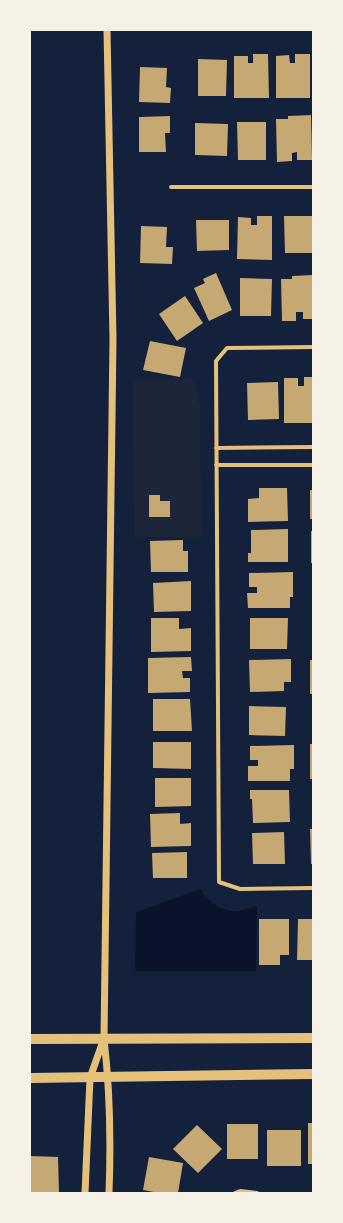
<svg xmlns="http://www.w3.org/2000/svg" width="343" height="1223" font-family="'Source Sans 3',sans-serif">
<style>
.green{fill:#1d2539}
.water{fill:#0b132b}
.building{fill:#c6a872}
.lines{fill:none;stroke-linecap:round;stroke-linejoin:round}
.minor{stroke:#e5c07b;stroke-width:4}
.tertiary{stroke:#e5c07b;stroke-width:7}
.primary{stroke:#e5c07b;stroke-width:10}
</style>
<rect width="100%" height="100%" fill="#14213d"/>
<path class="green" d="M194,379L200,406L201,537H134L133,380Z"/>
<path class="water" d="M201,889C207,901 221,911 235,911C242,911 250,908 257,906L256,971H135L136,912Z"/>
<path class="building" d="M253,54H268L269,98H234V56H248V63H253Z
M295,54H310V98H276V56L289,55L290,63H295Z
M198,59L227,60L226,96H198Z
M140,67L167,68L166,87L171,88L170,103L139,102Z
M311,115L312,160H297V152L292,153V161L277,162L276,119H288V116Z
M170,116V133H165L166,152H139V117Z
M237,122H266V160H238Z
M195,123L228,124L227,156L195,155Z
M257,216H272V260L237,259L238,217L251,218V225H257Z
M284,216H313V253H285Z
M196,220H229V250L197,251Z
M141,226L167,227L166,247H173L172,264L140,263Z
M216,273L232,310L209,321L194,288L205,283L203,279Z
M313,275V319H303V312H296V321H282L281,279H292V276Z
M240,278L272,279L271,316H240Z
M185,296L203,323L177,341L159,314Z
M150,341L186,348L180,377L143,370Z
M304,377H313V423H284V378H298V386H304Z
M278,382L279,419L248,420L247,383Z
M259,488H287L288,521L248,522V499L259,498Z
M310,490H313V519H310Z
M149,495H160V501H170V517H149Z
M288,529V562H248V553H251V530Z
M311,531H313V563H311Z
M183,540V551H188V572H151L150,541Z
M293,572V597H290V608H248L247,593H257V587H249V573Z
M191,581V611L154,612L153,583Z
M151,618H179V629L191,628V651L151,652Z
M250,618H288L287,649H250Z
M191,657L192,671H182L183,678H190V692L148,693V658Z
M291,659V682H284V691L250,692L249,660Z
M310,660H313V694H310Z
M153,699H190L192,731H153Z
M249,706L286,707L285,736L249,735Z
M153,742H191V769L153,768Z
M310,744H313V779H310Z
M294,745V769H290V781H248V766H258V760H250V746Z
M155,778H191V806L155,807Z
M250,790H289L290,822L253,823L252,799H250Z
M180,813V824L191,823V846L151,847L150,814Z
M310,829H313V864H311Z
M284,832L285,864H253L252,833Z
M187,852V878H153L152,853Z
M259,919H289V955H280V965H259Z
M298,919H313V960H297Z
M308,1123H313V1164H308Z
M227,1124H258V1159H227Z
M197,1125L222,1149L198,1173L173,1149Z
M267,1130H301V1166H267Z
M30,1156L58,1157L59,1193H30Z
M149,1157L183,1163L178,1193H159L143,1190Z"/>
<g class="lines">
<path class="minor" d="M171,187H313
M313,347L227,348L216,361L219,882L240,889L313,888
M216,448L313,447
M216,465H313
M235,1193L240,1191L257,1193"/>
<path class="tertiary" d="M107,30L113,339L104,1039C110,1090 111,1141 109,1193
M85,1193L90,1078L103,1041"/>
<path class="primary" d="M30,1039L313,1038
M30,1078L313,1074"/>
</g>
<rect width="343" height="1223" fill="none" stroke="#f6f1e7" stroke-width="62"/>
</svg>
